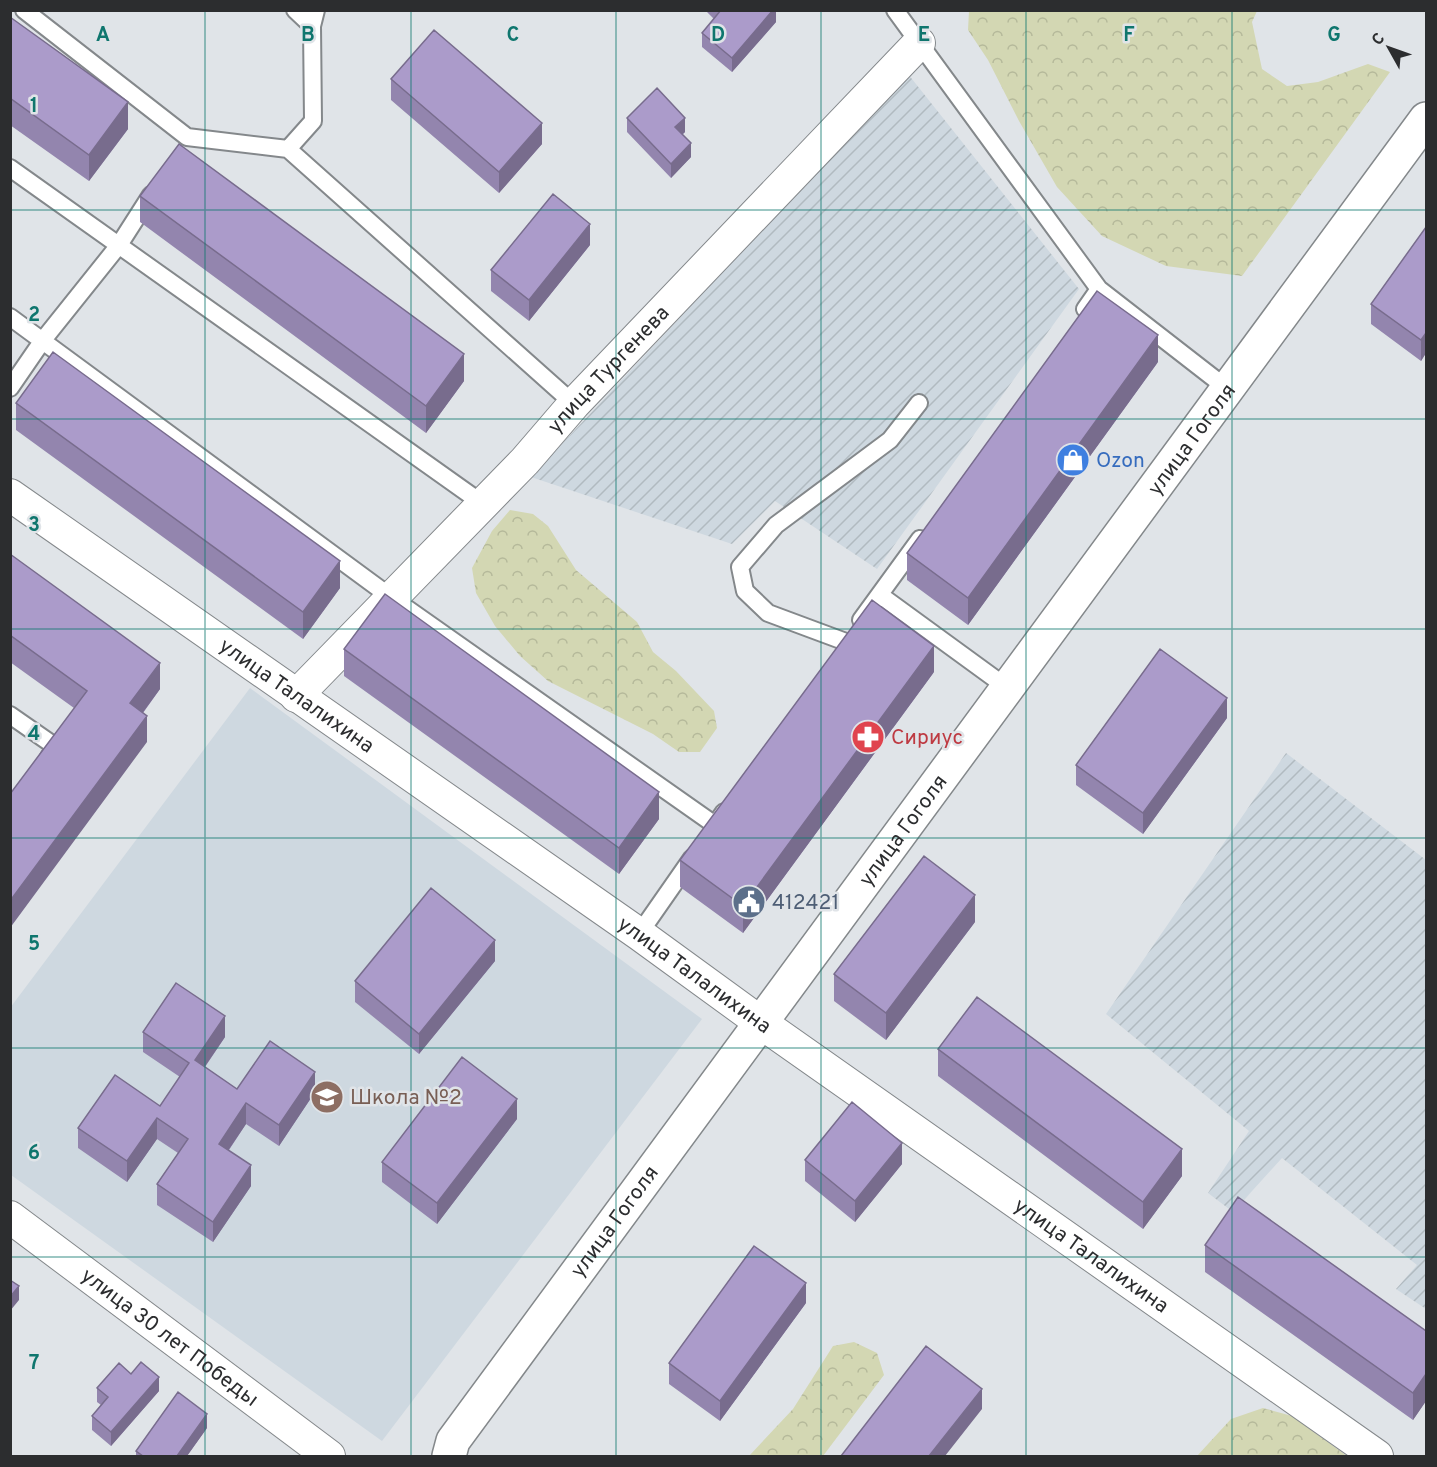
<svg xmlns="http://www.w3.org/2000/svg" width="1437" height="1467" font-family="Overpass,sans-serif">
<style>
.industrial{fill:url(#industrial-furrows)}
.built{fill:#ced8e0}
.forest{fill:url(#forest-crowns)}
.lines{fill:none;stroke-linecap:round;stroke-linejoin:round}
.lane-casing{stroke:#84888b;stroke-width:20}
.street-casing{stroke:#84888b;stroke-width:34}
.secondary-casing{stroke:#84888b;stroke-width:36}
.lane{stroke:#fff;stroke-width:16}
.street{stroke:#fff;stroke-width:32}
.secondary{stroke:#fff;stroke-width:33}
.wall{fill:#9385ae}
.shaded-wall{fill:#786c8d}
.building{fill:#ab9bca;stroke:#786c8d;stroke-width:1.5}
.grid{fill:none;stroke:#0f766e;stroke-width:1.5;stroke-opacity:0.55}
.labels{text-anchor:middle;stroke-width:5;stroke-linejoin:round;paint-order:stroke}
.street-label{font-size:21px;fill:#2c2d2f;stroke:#e0e4e8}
.shop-label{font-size:21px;fill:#366cbe;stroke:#e0e4e8;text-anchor:start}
.health-label{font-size:21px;fill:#be3a42;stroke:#e0e4e8;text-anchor:start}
.service-label{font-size:21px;fill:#4e5e75;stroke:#e0e4e8;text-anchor:start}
.education-label{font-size:21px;fill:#785e54;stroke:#e0e4e8;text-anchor:start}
.grid-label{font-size:20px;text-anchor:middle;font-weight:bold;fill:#0f766e;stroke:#e0e4e8;stroke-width:5;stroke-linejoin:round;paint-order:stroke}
</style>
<defs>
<pattern id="industrial-furrows" width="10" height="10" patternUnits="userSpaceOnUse" patternTransform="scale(1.5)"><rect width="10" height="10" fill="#ced8e0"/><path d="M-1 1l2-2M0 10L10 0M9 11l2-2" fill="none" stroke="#b1bac0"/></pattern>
<pattern id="forest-crowns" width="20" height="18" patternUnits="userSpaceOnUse" patternTransform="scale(1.5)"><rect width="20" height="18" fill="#d3d7b3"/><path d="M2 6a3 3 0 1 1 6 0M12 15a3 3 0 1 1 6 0" fill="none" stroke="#b5b99a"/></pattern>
</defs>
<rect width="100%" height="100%" fill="#e0e4e8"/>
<path class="industrial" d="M908,74L1079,289L877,569L775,501L732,544L531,477Z
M1286,753L1426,860V1309L1396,1289L1417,1265L1282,1158L1233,1212L1208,1193L1249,1131L1106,1014Z"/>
<path class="built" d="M250,688L702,1019L382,1441L11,1175L10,1008Z"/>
<path class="forest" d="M969,11H1257L1252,22L1262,69L1287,86L1318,82L1368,64L1390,72L1242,276L1166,266L1102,236L1057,187L1019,121L988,60L968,30Z
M510,510L533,514L548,526L576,570L637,622L653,652L676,671L714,711L717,728L700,752H679L653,734L548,681L520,656L495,626L476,593L472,568L492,531Z
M854,1342L877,1353L884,1375L823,1456H749L793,1409L833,1346Z
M1263,1408L1292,1416L1347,1456H1197L1231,1419Z"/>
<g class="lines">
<g class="lane-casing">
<path id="lane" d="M24,10L187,137L288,149
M295,10L312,26
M316,10L312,26L313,121L288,149L574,404
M895,10L1099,289L1085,309
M10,168L483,504
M1099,289L1229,390
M10,317L392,598L715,825L724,812
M10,388L43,340L119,245L151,195
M880,595L1009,689
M861,620L920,539
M846,642L768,613L745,591L740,567L776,525L890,440L919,403
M10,715L56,747L49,757
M639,934L692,858"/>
</g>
<g class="street-casing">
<g id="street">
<path id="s1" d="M10,495L639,934L760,1022L1377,1456"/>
<path id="s2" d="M296,696L525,461L574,404L919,43"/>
<path id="s3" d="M10,1217L329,1456"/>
</g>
</g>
<g class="secondary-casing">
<g id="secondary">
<path id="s4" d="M449,1456L453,1441C776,999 1104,561 1426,119"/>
</g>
</g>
<use href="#lane" class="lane"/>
<use href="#street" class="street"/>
<use href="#secondary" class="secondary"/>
</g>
<path class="wall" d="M707,10H776V22L732,72L702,47V33L714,19L707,12Z
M10,17L128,129L89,181L10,125Z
M391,79L542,144L499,193L391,100Z
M627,118L685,132L682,135L691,157L671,178L627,132Z
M140,196L464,381L426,433L140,222Z
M1426,227V353L1421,361L1371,324V304Z
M590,245L529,321L491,291V270Z
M1158,362L968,625L907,580V553Z
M16,403L340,588L303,639L16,430Z
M10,554L160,689L143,713L147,742L74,708L10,662Z
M344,649L659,819L619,874L344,676Z
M934,672L743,933L680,887V860Z
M1227,718L1143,834L1076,785V765Z
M975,922L886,1040L834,1001V974Z
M495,961L419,1054L355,1002V981Z
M143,1032L225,1037L205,1067L237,1089L315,1092L279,1146L246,1124L229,1150L251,1186L213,1242L157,1205V1184L178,1153L157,1139L127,1182L78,1148V1128L160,1106L180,1077L143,1052Z
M938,1049L1182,1176L1143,1229L938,1076Z
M517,1119L437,1224L382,1182V1162Z
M805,1160L902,1164L855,1222L805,1181Z
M1205,1245L1426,1331V1401L1413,1420L1205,1272Z
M806,1303L720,1421L669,1384V1363Z
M131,1374L159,1391L111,1446L92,1430V1416L101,1405L97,1402V1388Z
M207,1428L187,1456H136V1451Z"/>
<path class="shaded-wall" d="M773,10H776V22L732,72V58Z
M128,102V129L89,181V155Z
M685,118V132L675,141V127Z
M542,123V144L499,193V172Z
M691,143V157L671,178V164Z
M590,224V245L529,321V300Z
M1426,333V353L1421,361V340Z
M1158,335V362L968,625V598Z
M464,354V381L426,433V406Z
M340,561V588L303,639V612Z
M934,646V672L743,933V906Z
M160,663V689L130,730V703Z
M1227,698V718L1143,834V813Z
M147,716V742L10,928V901Z
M659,792V819L619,874V848Z
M975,895V922L886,1040V1013Z
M495,940V961L419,1054V1034Z
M225,1016V1037L195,1081V1060Z
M315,1072V1092L279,1146V1125Z
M517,1099V1119L437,1224V1203Z
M246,1103V1124L219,1164V1144Z
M157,1118V1139L127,1182V1161Z
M902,1143V1164L855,1222V1201Z
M1182,1149V1176L1143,1229V1202Z
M251,1165V1186L213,1242V1222Z
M806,1283V1303L720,1421V1401Z
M19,1286V1300L10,1311V1297Z
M1426,1374V1401L1413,1420V1393Z
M159,1377V1391L111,1446V1432Z
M982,1389V1409L945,1456H929Z
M207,1414V1428L187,1456H177Z"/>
<path class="building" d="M721,10H773L732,58L702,33Z
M10,17L128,102L89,155L10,98Z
M434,30L542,123L499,172L391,79Z
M657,88L685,118L675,127L691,143L671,164L627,118Z
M179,144L464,354L426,406L140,196Z
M553,194L590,224L529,300L491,270Z
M1426,227V333L1421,340L1371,304Z
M1097,291L1158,335L968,598L907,553Z
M53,352L340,561L303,612L16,403Z
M10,554L160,663L130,703L147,716L10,901V794L87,691L10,635Z
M385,594L659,792L619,848L344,649Z
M872,600L934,646L743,906L680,860Z
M1160,649L1227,698L1143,813L1076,765Z
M924,856L975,895L886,1013L834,974Z
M431,888L495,940L419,1034L355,981Z
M176,983L225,1016L195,1060L237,1089L270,1041L315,1072L279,1125L246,1103L219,1144L251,1165L213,1222L157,1184L188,1139L157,1118L127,1161L78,1128L115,1075L160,1106L189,1063L143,1032Z
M977,997L1182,1149L1143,1202L938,1049Z
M462,1057L517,1099L437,1203L382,1162Z
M852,1102L902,1143L855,1201L805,1160Z
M1238,1197L1426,1331V1374L1413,1393L1205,1245Z
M754,1246L806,1283L720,1401L669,1363Z
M10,1280L19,1286L10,1297Z
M926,1346L982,1389L929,1456H841Z
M141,1362L159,1377L111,1432L92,1416L108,1397L97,1388L119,1363L131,1374Z
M178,1392L207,1414L177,1456H143L136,1451Z"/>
<path class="grid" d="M205,10V1456M411,10V1456M616,10V1456M821,10V1456M1026,10V1456M1232,10V1456M10,210H1426M10,419H1426M10,629H1426M10,838H1426M10,1048H1426M10,1257H1426"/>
<defs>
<g id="shop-disc" transform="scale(1.725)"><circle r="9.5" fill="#3f7fe0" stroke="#e0e4e8"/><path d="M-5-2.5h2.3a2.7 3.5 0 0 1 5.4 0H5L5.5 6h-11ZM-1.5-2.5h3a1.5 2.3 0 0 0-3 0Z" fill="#fff"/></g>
<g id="pharmacy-disc" transform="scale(1.725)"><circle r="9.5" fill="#e0444e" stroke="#e0e4e8"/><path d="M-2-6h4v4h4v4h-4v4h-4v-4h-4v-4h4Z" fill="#fff"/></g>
<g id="civic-disc" transform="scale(1.725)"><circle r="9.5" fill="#5c6f8a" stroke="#e0e4e8"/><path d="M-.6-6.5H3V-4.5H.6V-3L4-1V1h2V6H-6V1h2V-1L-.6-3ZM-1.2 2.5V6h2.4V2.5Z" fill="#fff"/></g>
<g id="school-disc" transform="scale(1.725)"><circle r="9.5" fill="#8d6e63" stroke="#e0e4e8"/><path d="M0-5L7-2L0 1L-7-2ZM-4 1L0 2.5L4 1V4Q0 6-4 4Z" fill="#fff"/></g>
</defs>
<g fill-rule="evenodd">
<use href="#shop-disc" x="1073" y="460"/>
<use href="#pharmacy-disc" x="868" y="737"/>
<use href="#civic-disc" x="749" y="902"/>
<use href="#school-disc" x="327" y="1097"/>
</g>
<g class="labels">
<g class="street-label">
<text dy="7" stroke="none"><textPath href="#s2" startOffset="452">улица Тургенева</textPath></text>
<text dy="7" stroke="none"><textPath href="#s4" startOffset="1260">улица Гоголя</textPath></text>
<text dy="7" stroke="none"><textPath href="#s1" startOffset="350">улица Талалихина</textPath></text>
<text dy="7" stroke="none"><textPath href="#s4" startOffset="774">улица Гоголя</textPath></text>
<text dy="7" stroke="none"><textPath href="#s1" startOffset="836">улица Талалихина</textPath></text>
<text dy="7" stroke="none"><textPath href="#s4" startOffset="288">улица Гоголя</textPath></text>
<text dy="7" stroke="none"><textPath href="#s1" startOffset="1322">улица Талалихина</textPath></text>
<text dy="7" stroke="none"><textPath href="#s3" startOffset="200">улица 30 лет Победы</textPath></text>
</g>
<g class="shop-label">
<text x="1096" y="467">Ozon</text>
</g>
<g class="health-label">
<text x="891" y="744">Сириус</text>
</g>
<g class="service-label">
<text x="772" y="909">412421</text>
</g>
<g class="education-label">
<text x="350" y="1104">Школа №2</text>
</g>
</g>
<g class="grid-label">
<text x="103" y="41">A</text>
<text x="308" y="41">B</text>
<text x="513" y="41">C</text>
<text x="718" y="41">D</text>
<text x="924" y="41">E</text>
<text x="1129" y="41">F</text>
<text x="1334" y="41">G</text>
<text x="34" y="112">1</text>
<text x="34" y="321">2</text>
<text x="34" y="531">3</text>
<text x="34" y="740">4</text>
<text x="34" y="950">5</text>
<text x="34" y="1159">6</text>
<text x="34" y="1369">7</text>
</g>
<rect width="1437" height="1467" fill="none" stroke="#2c2d2f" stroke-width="24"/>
<g transform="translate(1389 48) rotate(310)" stroke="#e0e4e8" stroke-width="4.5" paint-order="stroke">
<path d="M0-4.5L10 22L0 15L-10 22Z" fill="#2c2d2f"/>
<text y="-9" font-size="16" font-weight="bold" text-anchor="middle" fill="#2c2d2f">С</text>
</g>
</svg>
